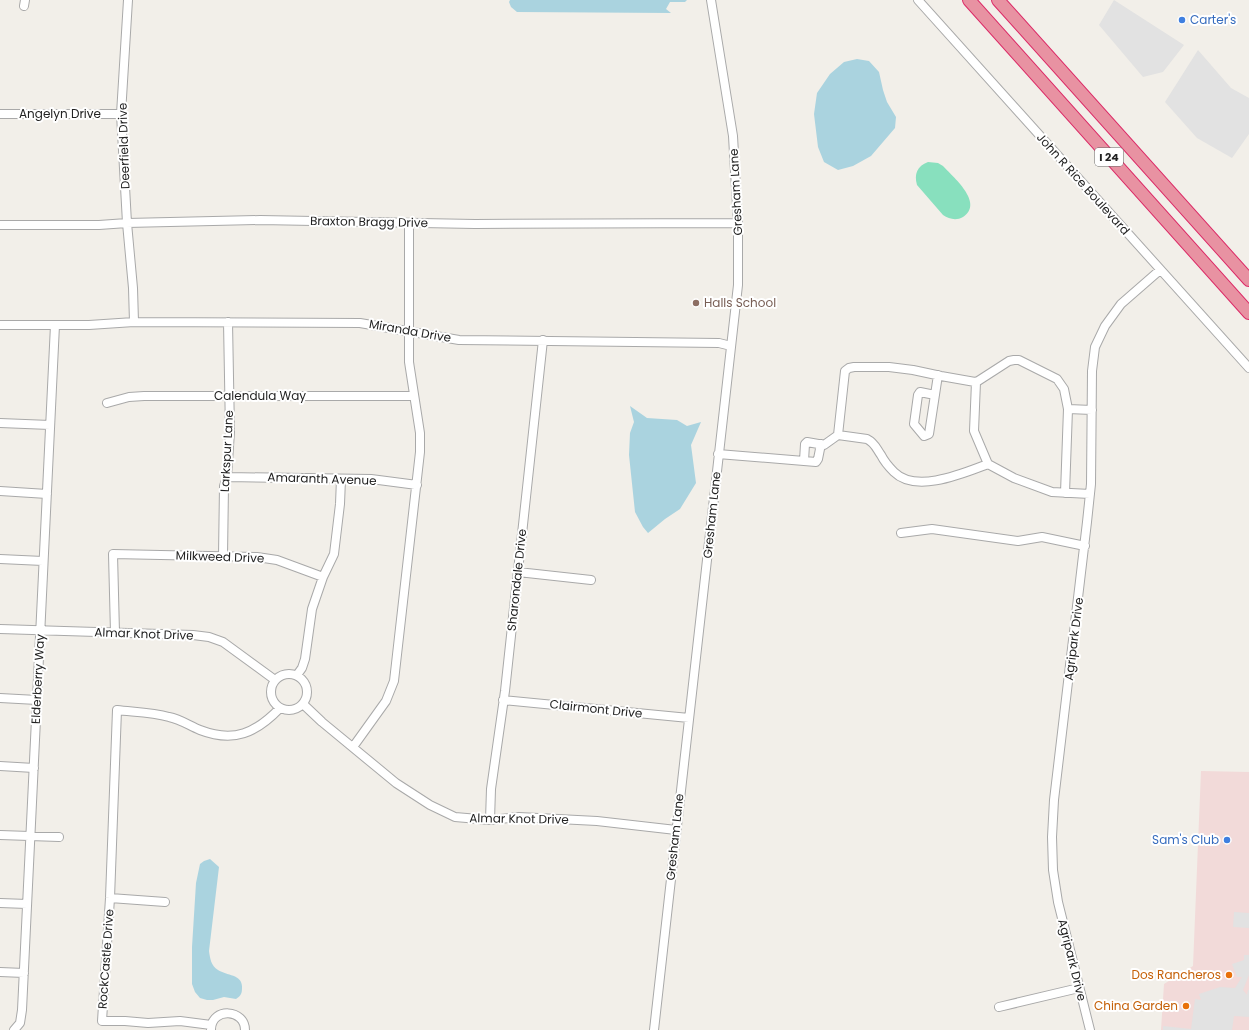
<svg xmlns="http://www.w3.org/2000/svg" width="1249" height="1030" font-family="Poppins,sans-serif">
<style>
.commercial{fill:#f2dad9}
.pitch{fill:#88e0be}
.parking{fill:#e2e2e2}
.water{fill:#aad3df}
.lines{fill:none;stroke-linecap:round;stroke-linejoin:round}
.minor-casing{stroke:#a9a9a9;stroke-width:10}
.highway-casing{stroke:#dc2a67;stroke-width:14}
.minor{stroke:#fff;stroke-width:8}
.highway{stroke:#e892a2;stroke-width:12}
.shop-dot{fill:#3f7fe0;stroke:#fff;stroke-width:1.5}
.education-dot{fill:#8d6e63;stroke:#fff;stroke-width:1.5}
.food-dot{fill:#e8710a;stroke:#fff;stroke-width:1.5}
.labels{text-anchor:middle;stroke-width:4;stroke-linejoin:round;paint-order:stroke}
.shield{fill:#fff;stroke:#646464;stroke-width:1}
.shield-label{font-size:11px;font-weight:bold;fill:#222}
.shop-label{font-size:12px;fill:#366cbe;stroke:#fff;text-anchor:start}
.street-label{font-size:12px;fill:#222;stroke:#fff}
.education-label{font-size:12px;fill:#785e54;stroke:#fff;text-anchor:start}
.food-label{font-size:12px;fill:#c56008;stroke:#fff;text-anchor:end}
</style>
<rect width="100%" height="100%" fill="#f2efe9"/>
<path class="commercial" d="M1201,771L1249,772V1030H1161L1164,984L1193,966Z"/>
<path class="pitch" d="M928,162L938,163L943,166C952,176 985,203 963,217C956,221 949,219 943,215L917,185C914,174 917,166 928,162Z"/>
<path class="parking" d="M1114,0L1184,45L1163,72L1143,77L1099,25Z
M1198,50L1231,88L1249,98V134L1232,158L1197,138L1165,102Z
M1234,912L1249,913V928L1233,927Z
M1244,955H1249V975L1243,990L1247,995L1248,990H1249V1017L1234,1016L1232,1030H1163V1026L1191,1029L1195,999L1201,1000L1199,994L1220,987L1235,988L1242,977H1237L1232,964L1244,960Z"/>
<path class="water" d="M510,0H687L685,2H670L666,9L671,13L517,12L511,7L509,2Z
M857,59L869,61L879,72L883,90L887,102L896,117L895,128L871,156L853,166L838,170L824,162L818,147L814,114L817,93L830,74L844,62Z
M630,406L647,418L677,420L687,426L701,422L691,445L696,483L680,509L665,519L648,533L643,527L635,512L629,455L630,433L634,422Z
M210,859L219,867L209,951C210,958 211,966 218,970C227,976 243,974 242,988C242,993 241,996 236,999L224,997L213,1000H207L200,998L195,992L192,984V947L196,883L200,864L204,861Z"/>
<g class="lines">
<g class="minor-casing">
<path id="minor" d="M128,0L121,114L127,223L133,288L134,322
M918,0L1249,368
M24,6L25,0
M0,114H121
M0,225H99L127,223L260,220L475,224L738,223
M0,325H89L134,322L360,323L459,340L719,343L731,346
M976,382L974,431L988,464
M935,395L920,392L918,395L914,424L924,436L929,434L938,375
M107,403L129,397L144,396H414
M0,423L50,425
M838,435L867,439C875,443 876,448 881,455C884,461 889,467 894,472C916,494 964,473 988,464L1014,478L1052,492L1090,494
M718,454L804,461L805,444L807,442L824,445L838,435L845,371L849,368L854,367H889L913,370L941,376L975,382L978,381L1009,361L1014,360H1019L1057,379L1064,389L1068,409L1092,410
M804,461L816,462L818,459L821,444
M227,477L371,479L417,485
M0,491L47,494
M1065,493L1068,409
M901,533L932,529L1018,541L1042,537L1085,546
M223,556L224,486L227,477L230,432L228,322
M0,559L43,561
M518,572L591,580
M0,629L193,635L209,637L223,642L275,680
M115,633L113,554L257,557L277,560L323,577
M271 692a18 18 0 1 1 36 0a18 18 0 1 1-36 0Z
M297,675L302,668L305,659L312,609L323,577L334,554L340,504L341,479
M0,698L37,700
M503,700L689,718
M303,704L322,722L396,783L430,805L455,817L490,820L519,817L597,821L676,830
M353,747L386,701L394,681L420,452V433L409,362V223
M0,766L34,768
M490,820L491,789L505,691L543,340
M0,835L59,837
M110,898L165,902
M0,903L27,904
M0,972L24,973
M999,1007L1079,988
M211,1025L180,1021L148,1023L125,1021H102L110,898L117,710C134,712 152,712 169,717C180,719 190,726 200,730C234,743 256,733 280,708
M211,1029C212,1007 245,1009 245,1030
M14,1030L20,1023L22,1010L55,325
M654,1030L738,285V223L733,136L711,0
M1090,1030L1058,902L1053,870L1052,837L1054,800L1087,522L1091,484L1092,371L1095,347L1105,326L1121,304L1160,270"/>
</g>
<g class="highway-casing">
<path id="highway" d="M969,0L1249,313
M998,0L1249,280"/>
</g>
<use href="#minor" class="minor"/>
<use href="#highway" class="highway"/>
</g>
<g class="shop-dot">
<circle cx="1182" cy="20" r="4"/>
<circle cx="1227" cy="840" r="4"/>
</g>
<circle class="education-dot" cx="696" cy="303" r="4"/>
<g class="food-dot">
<circle cx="1229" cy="975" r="4"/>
<circle cx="1186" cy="1006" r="4"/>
</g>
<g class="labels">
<rect class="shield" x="1095" y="148" width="28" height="18" rx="3"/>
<g class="shield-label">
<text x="1109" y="161">I 24</text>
</g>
<g class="shop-label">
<text x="1190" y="24">Carter's</text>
<text x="1219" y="844" text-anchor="end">Sam's Club</text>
</g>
<g class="street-label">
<text x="60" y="118">Angelyn Drive</text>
<text transform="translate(124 146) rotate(-92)" y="4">Deerfield Drive</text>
<text transform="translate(1083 184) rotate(48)" y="4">John R Rice Boulevard</text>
<text transform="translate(736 192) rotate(-93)" y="4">Gresham Lane</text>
<text transform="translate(369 222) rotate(1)" y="4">Braxton Bragg Drive</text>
<text transform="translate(410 331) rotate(10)" y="4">Miranda Drive</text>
<text x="260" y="400">Calendula Way</text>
<text transform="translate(227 451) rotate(-87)" y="4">Larkspur Lane</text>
<text transform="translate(322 479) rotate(2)" y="4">Amaranth Avenue</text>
<text transform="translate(712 515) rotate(-84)" y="4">Gresham Lane</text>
<text transform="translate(220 557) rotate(2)" y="4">Milkweed Drive</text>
<text transform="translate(517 580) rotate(-84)" y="4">Sharondale Drive</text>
<text transform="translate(144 634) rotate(2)" y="4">Almar Knot Drive</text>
<text transform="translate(1074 639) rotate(-83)" y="4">Agripark Drive</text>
<text transform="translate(38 679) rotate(-87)" y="4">Elderberry Way</text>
<text transform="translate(596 709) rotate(6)" y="4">Clairmont Drive</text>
<text transform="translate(519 819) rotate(1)" y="4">Almar Knot Drive</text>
<text transform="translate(675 837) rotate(-84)" y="4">Gresham Lane</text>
<text transform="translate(106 959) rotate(-86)" y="4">RockCastle Drive</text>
<text transform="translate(1072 960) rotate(76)" y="4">Agripark Drive</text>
</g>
<g class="education-label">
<text x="704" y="307">Halls School</text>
</g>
<g class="food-label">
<text x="1221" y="979">Dos Rancheros</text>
<text x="1178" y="1010">China Garden</text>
</g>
</g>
</svg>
